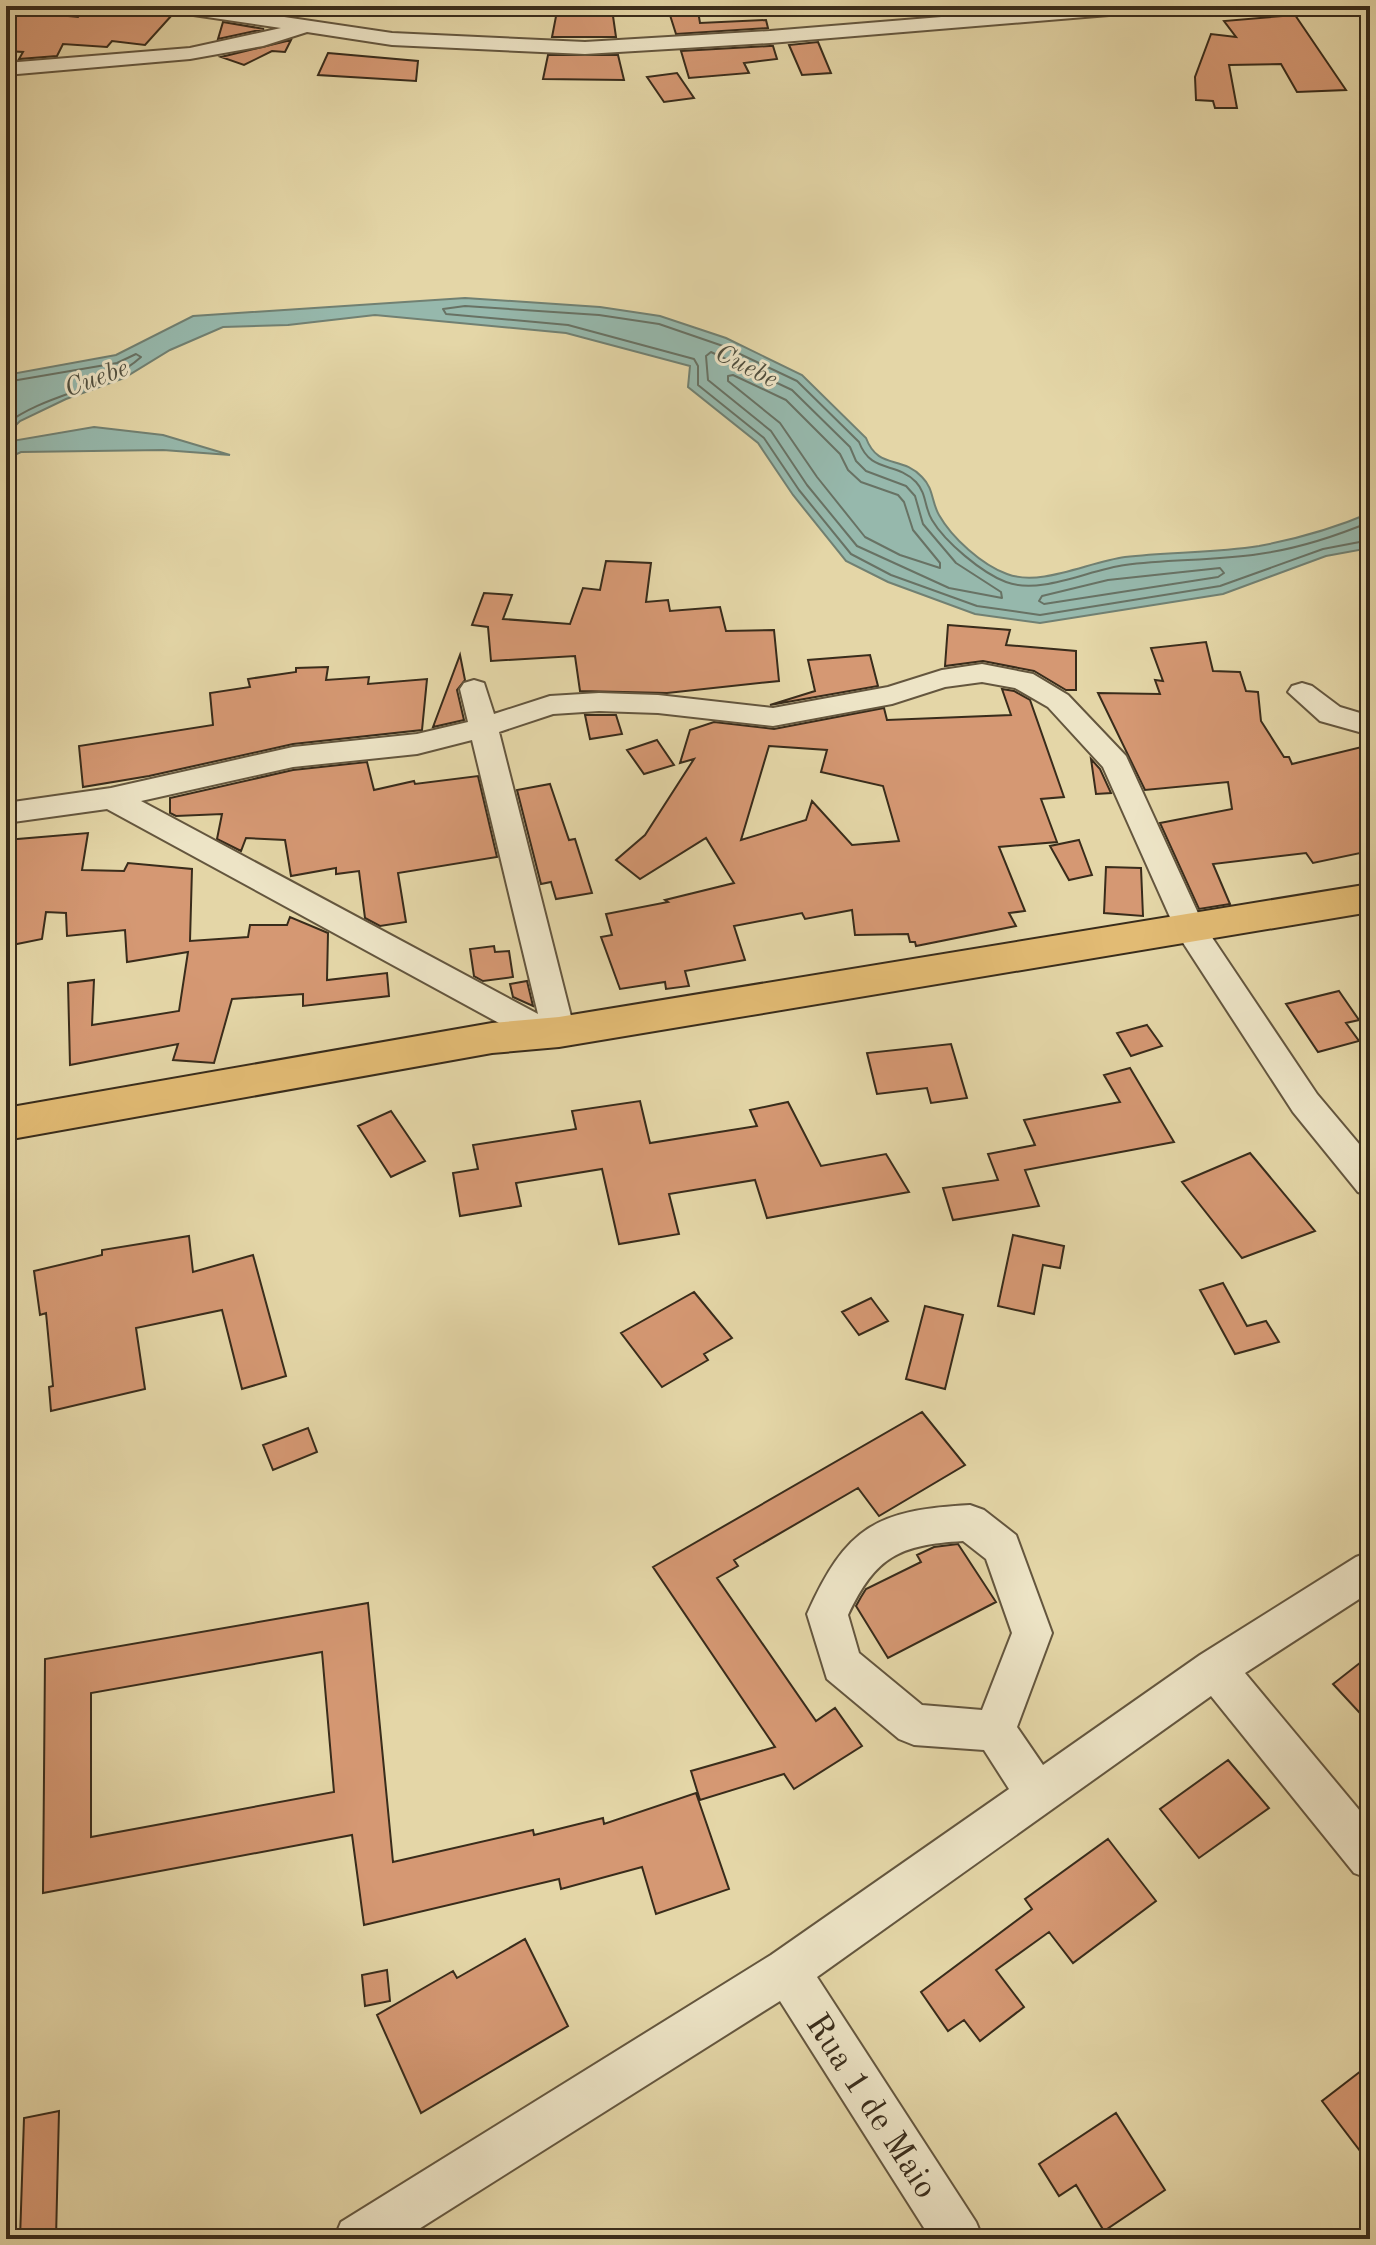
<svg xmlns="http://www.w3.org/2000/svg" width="1376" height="2245" font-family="'Old Standard TT',serif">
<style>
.water{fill:#96b8ac;stroke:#718072;stroke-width:2}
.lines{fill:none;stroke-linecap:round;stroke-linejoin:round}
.shore{stroke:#687264;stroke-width:2}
.building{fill:#d59873;stroke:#392c1b;stroke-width:2;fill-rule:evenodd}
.minor-casing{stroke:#64563e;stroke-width:4}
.major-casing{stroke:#392c1b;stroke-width:4}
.minor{fill:#ede4c6;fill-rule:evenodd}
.major{fill:#e2bb74;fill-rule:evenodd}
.labels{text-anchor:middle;stroke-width:6;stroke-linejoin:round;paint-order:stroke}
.far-water-label{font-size:26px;font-style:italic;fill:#504f3f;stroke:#ede4c6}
.near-street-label{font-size:34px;fill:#392c1b;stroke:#ede4c6}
</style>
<rect width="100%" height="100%" fill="#e4d6a7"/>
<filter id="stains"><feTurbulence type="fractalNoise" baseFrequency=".0025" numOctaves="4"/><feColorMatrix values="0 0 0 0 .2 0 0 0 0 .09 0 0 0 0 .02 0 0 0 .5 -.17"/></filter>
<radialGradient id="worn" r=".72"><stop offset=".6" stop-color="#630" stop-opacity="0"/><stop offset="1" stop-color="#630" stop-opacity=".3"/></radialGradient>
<path class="water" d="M465,298L600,307L660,316L726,338L802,375L866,438C878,470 902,455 922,477C934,489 931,501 939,515C952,538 982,565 1007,574C1041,587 1088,562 1125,557C1169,552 1215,553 1259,546C1296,539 1335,528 1370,513V548L1326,556L1223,594L1040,623L975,614L888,582L846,561L793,495L758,443L688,387L690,366L566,333L375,315L288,325L223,327L170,350L124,378L66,399L20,421L6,435V375L116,355L193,316Z
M94,427L163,435L230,455L163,450L21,452L6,459V442Z"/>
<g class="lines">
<path class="shore" d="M711,352L792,390L850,447L856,461L866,471L906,486L915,496L923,524L956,563L1001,592L1002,598L949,588L857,546L807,485L771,431L708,380L706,356Z
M733,375L786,400L840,454L848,470L861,482L898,495L904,502L913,530L940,563V568L900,555L865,537L817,477L780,423L728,381V376Z
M6,382L117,363L136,354L141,357C105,390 46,393 6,424
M1370,522C1336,536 1296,549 1259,554C1214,561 1169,559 1125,565C1088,570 1041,595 1006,582C982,573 945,542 932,520C924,507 927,494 916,482C896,461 871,474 859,442L797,381L723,346L659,324L599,315L465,306L443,309L446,314L568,325L694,359L698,366V385L764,438L799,490L851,554L891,575L977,606L1040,615L1220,586L1323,549L1370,540
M1220,568L1224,573L1218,577L1044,604L1039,601L1042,596L1108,580Z"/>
</g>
<path class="building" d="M558,6L612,9L616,37H552Z
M85,8L172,15L145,45L112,41L107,47L63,44L57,56L19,59L23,52L6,51V10L78,17Z
M698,11L700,23L766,20L768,28L676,34L669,12Z
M1295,15L1346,90L1297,92L1281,64L1229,65L1237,108H1215L1213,101L1196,100L1195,77L1211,34L1236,37L1224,21Z
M223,22L264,29L218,39Z
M291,40L285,52L272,51L244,65L221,57Z
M818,42L831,73L802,75L789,45Z
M770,46H773L777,59L744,63L749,73L689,78L681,51Z
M328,53L418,61L416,81L318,75Z
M548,55H618L624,80L543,79Z
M677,73L694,98L664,102L647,77Z
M606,561L651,563L646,602L668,600L670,611L720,607L726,631L774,630L779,681L667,693L580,691L575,656L491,661L488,627L472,625L484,593L512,595L503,619L570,624L583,588L600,590Z
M948,625L1010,630L1006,645L1076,651V690H1066L1034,671L983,661L945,666Z
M1206,642L1213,671L1240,672L1246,691L1258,692L1261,721L1284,757H1289L1292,764L1370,745V851L1313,863L1306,853L1213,864L1230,904L1199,909L1160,823L1232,809L1228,782L1145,790L1098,693L1160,694L1155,680L1163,681L1151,648Z
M460,655L465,680L457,690L464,720L433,727Z
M870,655L878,686L770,705L815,691L808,660Z
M328,667L326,680L369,677L368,684L427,679L422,730L293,744L149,776L83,787L79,746L213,725L210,693L250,687L248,679L296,672V668Z
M1002,689L1014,691L1030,700L1064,797L1041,799L1057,842L999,847L1025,911L1009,913L1016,926L916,946L915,942H910L908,934L855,935L852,910L805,919L802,913L734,926L745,960L685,971L689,986L666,989L665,982L620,989L601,937L612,935L606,914L668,902L665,900L734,883L706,838L640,879L616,860L645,835L694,759L680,763L690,730L714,722L774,729L884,708L887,720L1011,715ZM769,746L827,750L821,772L883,786L899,841L852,845L812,801L806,820L741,840Z
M585,715H616L622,734L590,739Z
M657,740L674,765L644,774L627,750Z
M1091,759L1100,769L1111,793L1096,794Z
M367,762L374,790L414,781L415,784L478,776L497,857L398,873L406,922L380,926L365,918L359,871L336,874V868L291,876L285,840L246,838L241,851L217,839L222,814L176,816L170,813V798L293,770Z
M550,784L569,840L575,839L592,893L556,899L551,882L541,884L517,790Z
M88,833L82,870L124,871L128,863L192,869L190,941L248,937L250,925H287L290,917L328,933L327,980L387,973L389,996L303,1006V994L232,999L214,1063L173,1060L178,1044L70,1065L68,983L94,980L92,1025L179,1011L188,952L127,962L125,930L67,936L66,913L46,912L42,939L12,945L6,906V840Z
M1079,840L1092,875L1069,880L1050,846Z
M1106,867L1141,868L1143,916L1104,913Z
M494,946L495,952L509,951L513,977L483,981L474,976L470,949Z
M527,981L533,1006L513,997L510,984Z
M1339,991L1359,1020L1346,1023L1359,1041L1318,1052L1286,1004Z
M1147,1025L1162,1046L1131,1056L1117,1033Z
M951,1044L967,1098L931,1103L927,1088L877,1094L867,1053Z
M1130,1068L1174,1142L1025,1170L1039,1206L953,1220L943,1188L998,1180L988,1154L1035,1145L1024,1120L1120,1102L1104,1075Z
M640,1101L650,1143L757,1126L750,1110L788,1102L821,1166L886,1154L909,1192L767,1218L755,1180L669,1194L679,1234L619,1244L602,1169L516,1183L521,1206L460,1216L453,1173L478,1169L473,1145L576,1129L572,1111Z
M391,1111L425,1161L391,1177L358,1126Z
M1250,1153L1315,1231L1242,1258L1182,1182Z
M1013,1235L1064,1246L1060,1268L1043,1265L1034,1314L998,1306Z
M189,1236L193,1272L253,1255L286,1376L242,1389L222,1310L136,1328L145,1389L51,1411L49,1387L53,1386L46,1313L40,1315L34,1271L102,1255V1250Z
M1223,1283L1247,1326L1266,1321L1279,1342L1235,1354L1200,1290Z
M694,1292L732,1338L704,1354L708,1360L662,1387L621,1333Z
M871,1298L888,1321L859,1335L842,1312Z
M925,1306L963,1315L945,1389L906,1379Z
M922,1412L965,1465L879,1516L858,1488L734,1560L738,1566L717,1578L816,1721L835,1708L862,1746L794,1789L784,1774L700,1800L691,1771L775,1747L653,1567Z
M308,1428L317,1452L273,1470L263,1445Z
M958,1544L996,1602L888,1658L856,1606L861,1597L866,1589L921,1562L917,1555L934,1547Z
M368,1603L393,1862L533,1830L534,1835L603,1818L604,1824L696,1793L729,1889L656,1914L642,1867L561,1889L559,1879L364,1925L352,1835L43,1893L45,1659ZM322,1652L334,1792L91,1837V1693Z
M1370,1655V1724L1333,1684Z
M1228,1760L1269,1808L1199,1858L1160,1809Z
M1108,1839L1156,1901L1073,1963L1049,1932L996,1970L1024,2007L980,2041L964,2020L948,2031L921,1992L1032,1909L1025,1899Z
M525,1939L568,2026L421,2113L377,2015L453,1971L457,1978Z
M387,1970L390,2001L365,2006L362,1975Z
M1370,2064V2164L1322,2101Z
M59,2111L56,2239H20L24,2118Z
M1116,2113L1165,2190L1104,2231L1076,2185L1059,2196L1039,2164Z"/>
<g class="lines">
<g class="minor-casing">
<path id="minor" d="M163,6H211L392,33L585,42L770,31L1076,6H1155L1145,12L770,43L585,54L392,45L307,32L263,46L190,59L6,75V63L190,48L281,28L173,12Z
M982,664L1033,674L1068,695L1126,756L1203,924L1317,1094L1370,1157V1196L1358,1192L1293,1112L1178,935L1103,767L1048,707L1015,688L982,682L945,687L892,704L773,726L658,713L599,711L553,714L499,732L575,1032L571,1041L559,1044L532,1041L107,809L6,823V803L111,788L293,747L417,734L468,722L460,689L464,683L474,680L484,683L494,714L550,696L599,693L658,695L773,708L888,687L942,670ZM472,740L538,1014L141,801L293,767L417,754Z
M1302,683L1312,686L1340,707L1370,716V735L1320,721L1288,692L1292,686Z
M970,1505L984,1510L1016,1535L1052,1633L1017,1727L1043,1765L1200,1655L1356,1557L1370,1552V1592L1245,1673L1370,1823V1879L1354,1873L1211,1696L817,1977L976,2222L983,2239H931L780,2001L403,2239H334L341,2222L771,1955L1009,1789L984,1750L914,1745L899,1739L827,1679L807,1614C846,1527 876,1510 970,1505ZM963,1541L986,1559L1012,1633L982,1710L922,1705L859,1653L848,1615C876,1556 899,1545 963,1541Z"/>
</g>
<g class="major-casing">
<path id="major" d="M1370,884V912L559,1047L492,1053L6,1140V1108L492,1023L559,1017Z"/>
</g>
<use href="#minor" class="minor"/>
<use href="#major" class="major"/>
</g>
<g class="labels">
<g class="far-water-label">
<text transform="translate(747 365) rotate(27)" y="9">Cuebe</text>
<text transform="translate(96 377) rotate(-20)" y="9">Cuebe</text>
</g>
<g class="near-street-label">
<text transform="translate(873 2105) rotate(57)" y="12">Rua 1 de Maio</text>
</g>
</g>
<rect width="1376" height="2245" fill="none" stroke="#e4d6a7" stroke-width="32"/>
<rect x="8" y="8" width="1360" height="2229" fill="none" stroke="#392c1b" stroke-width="4"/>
<rect x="16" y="16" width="1344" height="2213" fill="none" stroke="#392c1b" stroke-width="2"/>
<rect width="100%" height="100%" filter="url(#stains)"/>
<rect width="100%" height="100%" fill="url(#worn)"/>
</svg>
